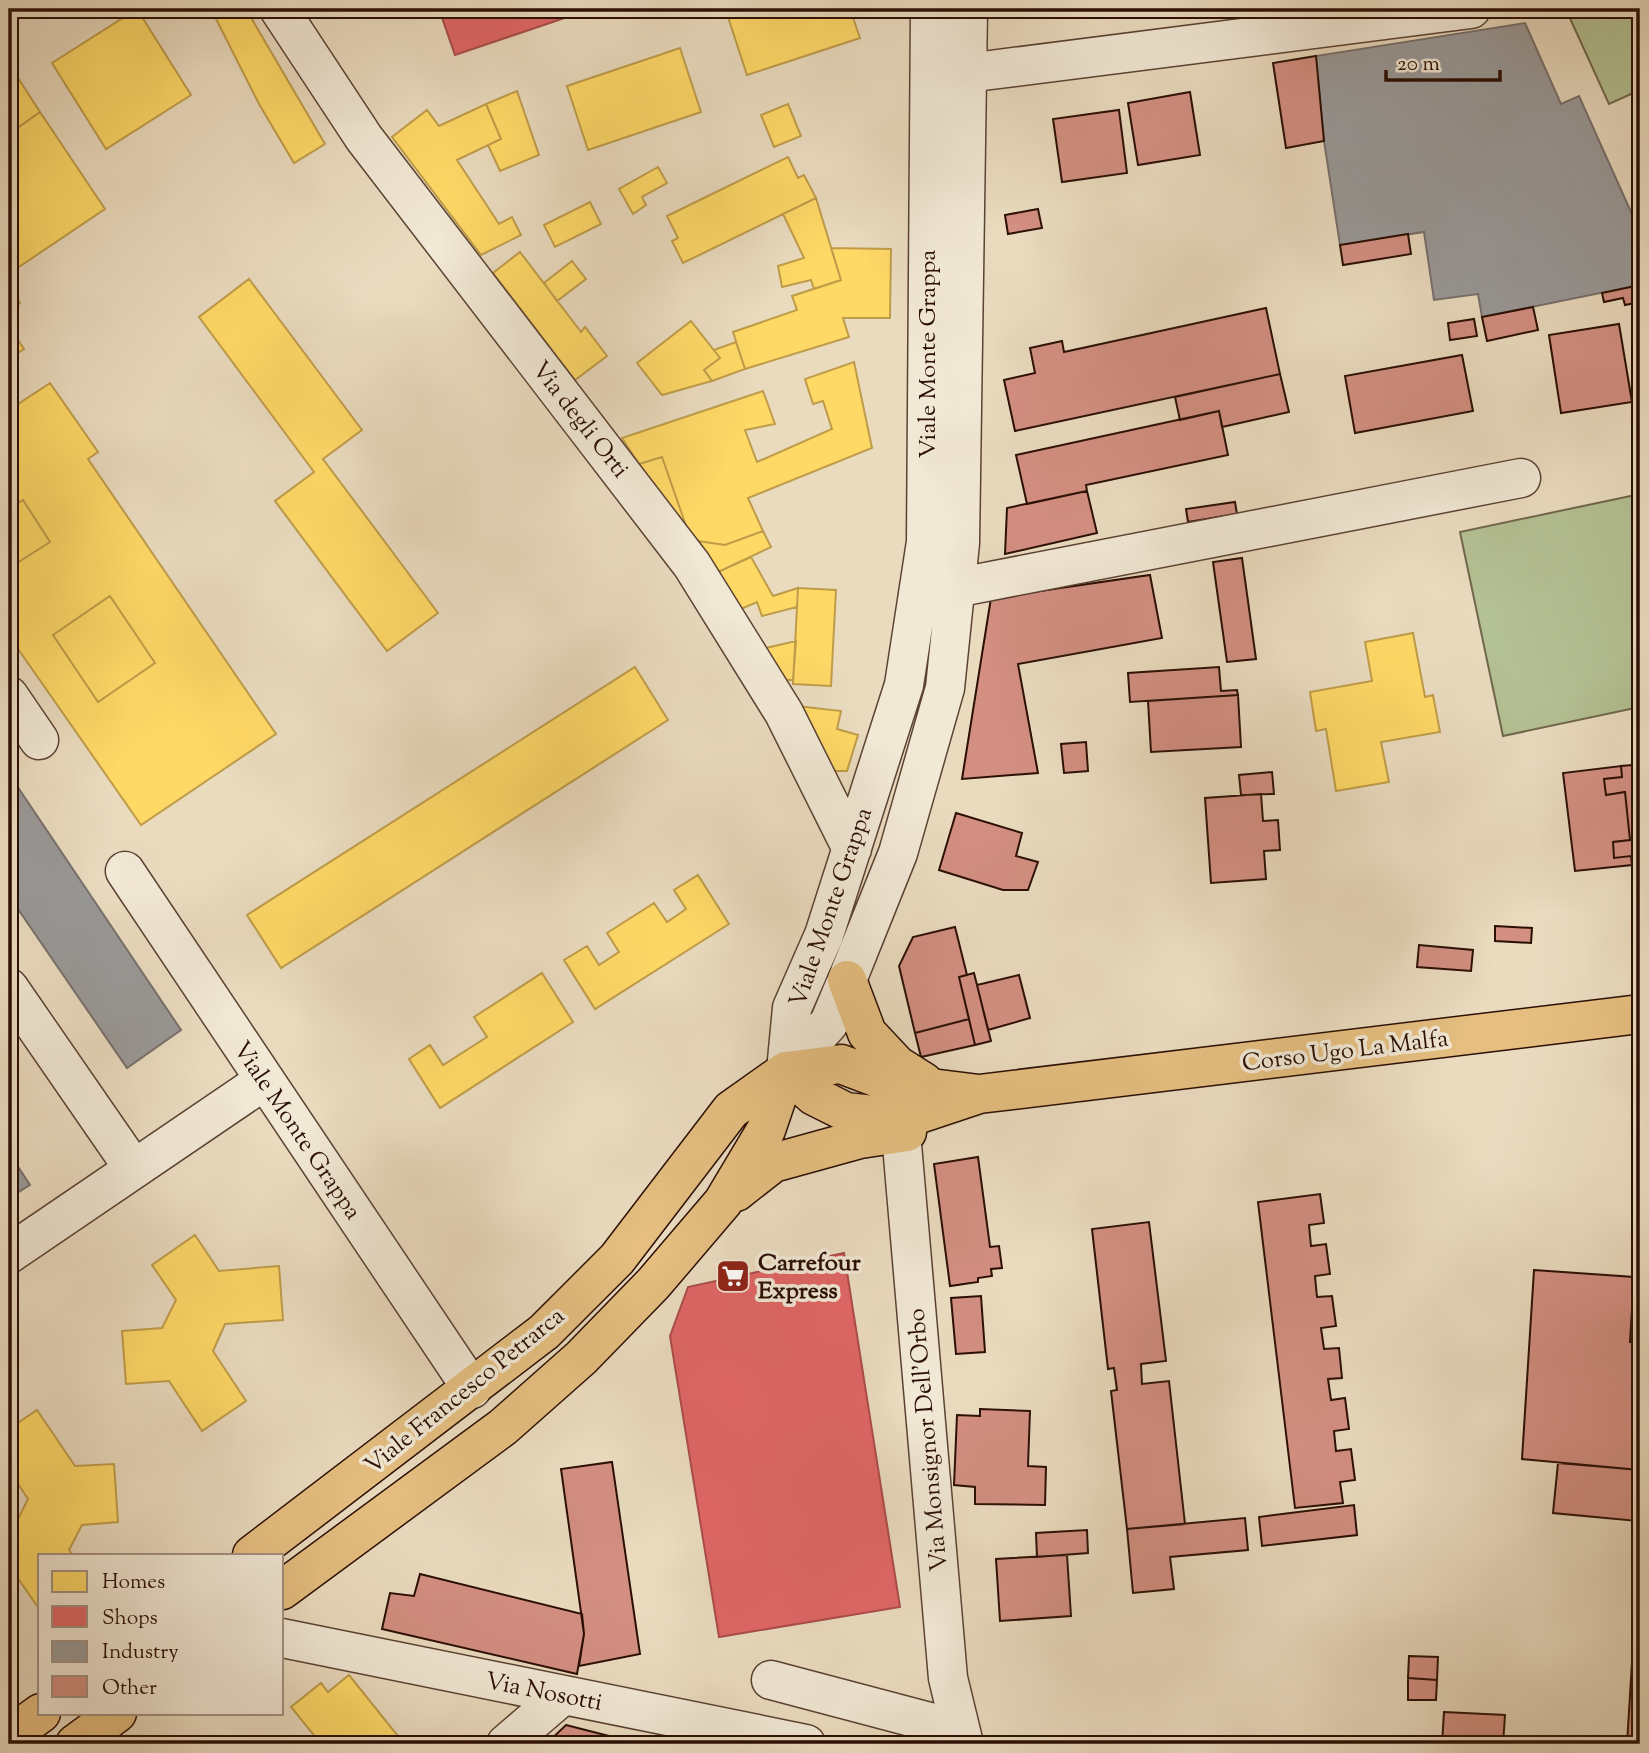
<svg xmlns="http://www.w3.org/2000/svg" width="1649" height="1753" font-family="'Sorts Mill Goudy',serif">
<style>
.green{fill:#b4c194;stroke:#70684c;stroke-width:2}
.homes{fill:#ffd966;stroke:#bf9c49;stroke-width:2}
.shops{fill:#e06666;stroke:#aa4c49;stroke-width:2}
.industry{fill:#999;stroke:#78706c;stroke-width:2}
.building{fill:#d38f82;stroke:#2b0f04;stroke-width:2}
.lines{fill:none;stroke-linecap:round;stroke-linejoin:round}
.minor-casing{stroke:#5b4233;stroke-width:41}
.major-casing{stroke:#2b0f04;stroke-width:41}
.minor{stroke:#f1e8d5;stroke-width:38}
.major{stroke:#e5be80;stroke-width:38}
.labels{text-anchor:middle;stroke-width:7;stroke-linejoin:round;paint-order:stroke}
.street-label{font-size:24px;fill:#2b0f04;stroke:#f1e8d5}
.poi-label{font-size:24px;font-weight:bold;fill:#2b0f04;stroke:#f1e8d5;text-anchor:start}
</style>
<rect width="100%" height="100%" fill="#eadbbf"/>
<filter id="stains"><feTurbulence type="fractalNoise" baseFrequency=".00286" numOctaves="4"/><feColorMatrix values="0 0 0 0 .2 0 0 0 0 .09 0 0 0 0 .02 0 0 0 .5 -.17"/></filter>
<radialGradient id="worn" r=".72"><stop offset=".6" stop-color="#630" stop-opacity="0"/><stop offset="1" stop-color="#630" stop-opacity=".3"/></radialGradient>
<path class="green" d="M1580,9H1640V90L1609,104L1568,14Z
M1640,494V707L1503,736L1460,532Z"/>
<path class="homes" d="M137,9L191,95L106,149L52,63Z
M211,9H246L325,144L294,163L259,104Z
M733,9H850L860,38L747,75L726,11Z
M680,48L701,112L588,150L567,86Z
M9,64L40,112L9,134Z
M517,91L539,155L500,171L488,145L501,139L486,104Z
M486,104L501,139L457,160L499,224L512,217L521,235L481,255L392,137L427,110L439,126Z
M788,104L801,136L774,147L761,115Z
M40,112L105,209L10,273L9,134Z
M788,157L798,178L804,175L816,198L683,263L672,241L678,238L667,216Z
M658,167L667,183L642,197L646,205L633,214L619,189Z
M816,198L841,280L814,289L811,280L782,287L778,266L804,258L783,214Z
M590,202L601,224L555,247L544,225Z
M831,248L891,249L890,318H843L849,337L745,369L733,332L797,310L792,296L841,280Z
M520,252L581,332L585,327L607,356L575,380L493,273Z
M572,261L586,279L557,301L544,283Z
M249,279L362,430L323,459L438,613L387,651L275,501L314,472L199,317Z
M9,287L20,303L9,311Z
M691,321L720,358L704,370L712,381L662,395L637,363Z
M9,327L24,349L9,359Z
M736,342L745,369L712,381L704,370L720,358L714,350Z
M854,362L872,448L748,498L763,531L725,545L691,540L662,457L639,464L622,438L763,391L775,424L745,430L757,462L832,429L823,401L813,404L805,379Z
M50,383L98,452L88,459L276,734L141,825L9,636V410Z
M662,457L691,540L639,464Z
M23,500L50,542L9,568V509Z
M763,531L771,547L718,572L691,540L725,545Z
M751,557L773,596L798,588L797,607L762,616L757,602L741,609L718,572Z
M798,588L836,590L831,686L793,684Z
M110,596L155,663L98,702L53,635Z
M1413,633L1425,697L1433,695L1440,732L1381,742L1389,782L1336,791L1326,729L1316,731L1310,692L1372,681L1365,642Z
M796,641L793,680H784L766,648Z
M635,667L668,720L281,968L247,915Z
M797,706L841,711L837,729L858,735L847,771H827Z
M698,875L729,924L595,1009L564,960L587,946L599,965L619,952L607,933L654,903L667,922L686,909L674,890Z
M542,973L573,1022L440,1108L409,1059L430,1045L443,1065L487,1037L474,1017Z
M195,1235L219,1271L279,1266L283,1320L225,1324L213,1351L246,1401L202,1431L169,1381L126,1384L122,1331L162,1328L176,1300L152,1265Z
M37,1410L75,1466L114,1464L118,1522L82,1525L69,1550L73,1555H40V1610L19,1580L9,1581V1525H15L28,1499L9,1470V1429Z
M349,1675L398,1736L388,1744H321L291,1707L321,1683L328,1692Z"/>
<path class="shops" d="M439,9H591L455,55Z
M844,1253L900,1607L719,1637L670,1336L688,1287Z"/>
<path class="industry" d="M1525,23L1561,104L1579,96L1640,232V285L1482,317L1478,294L1434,300L1424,232L1340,245L1324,141L1316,56Z
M9,774L181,1030L127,1068L9,896Z
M9,1153L30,1185L9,1198Z"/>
<path class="building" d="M1316,56L1324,141L1286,148L1273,63Z
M1190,92L1200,155L1138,165L1128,103Z
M1119,110L1127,173L1062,182L1053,119Z
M1038,209L1042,228L1008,234L1005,215Z
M1408,234L1411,254L1343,265L1340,245Z
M1640,285V302L1625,305L1623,298L1604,302L1602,293Z
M1533,307L1538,330L1487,341L1482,317Z
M1266,308L1280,374L1015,431L1004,380L1035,373L1030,348L1062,341L1064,352Z
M1474,319L1477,336L1450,340L1448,323Z
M1619,324L1632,402L1561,413L1549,335Z
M1462,355L1473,411L1355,433L1345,376Z
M1280,374L1289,412L1222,427L1219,411L1180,420L1175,397Z
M1219,411L1228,455L1086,485L1087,491L1027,504L1016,455Z
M1087,491L1097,533L1005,554L1007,508Z
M1235,502L1237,514L1188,522L1186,509Z
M1242,558L1256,659L1227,662L1213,562Z
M1150,575L1162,638L1018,664L1038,773L962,779L991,598Z
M1219,667L1221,691L1237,690L1238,695L1130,702L1128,673Z
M1238,695L1241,747L1151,752L1148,701Z
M1086,742L1088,771L1064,773L1061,744Z
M1632,765L1640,843V864L1632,865L1631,856L1614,858L1613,842L1630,840L1625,792L1606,795L1604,779L1622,777L1621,766Z
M1621,766L1622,777L1604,779L1606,795L1625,792L1630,840L1613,842L1614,858L1631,856L1632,865L1575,871L1563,773Z
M1272,772L1274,794L1241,795L1239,775Z
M1261,794L1263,821L1278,820L1280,850L1264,851L1266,879L1211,883L1205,798Z
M956,813L1022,833L1016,856L1038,862L1028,890H1003L939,870Z
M1495,926L1532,928L1531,943L1495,941Z
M955,927L967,975L959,977L969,1019L915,1033L899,966L913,937Z
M1419,945L1473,950L1471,971L1417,967Z
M974,973L991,1041L975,1045L959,977Z
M1019,975L1030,1018L988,1030L977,985Z
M969,1019L975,1045L921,1057L915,1033Z
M978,1157L990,1247L999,1246L1002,1268L991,1269L992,1276L978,1278V1282L950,1286L934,1164Z
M1320,1194L1324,1223L1309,1225L1311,1246L1326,1244L1330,1274L1315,1276L1317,1297L1332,1296L1336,1326L1321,1328L1324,1349L1339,1348L1342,1378L1328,1379L1331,1400L1345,1398L1349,1429L1334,1431L1336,1451L1351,1449L1355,1480L1340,1482L1343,1503L1295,1508L1258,1202Z
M1149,1222L1166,1361L1141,1364L1142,1384L1169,1381L1185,1524L1127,1529L1111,1391L1117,1390L1114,1368L1108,1369L1092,1229Z
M1534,1270L1634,1277L1630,1342H1640V1470L1522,1459Z
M981,1296L985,1352L956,1354L951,1298Z
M980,1409L1030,1411L1028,1466L1046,1467L1045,1505L975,1504V1487L954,1485L957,1415L980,1416Z
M612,1462L640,1654L579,1666L584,1634L561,1469Z
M1558,1463L1640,1470L1637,1521L1553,1513Z
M1354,1505L1357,1535L1262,1546L1259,1517Z
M1245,1518L1248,1550L1170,1557L1174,1589L1133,1593L1127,1529Z
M1087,1530L1088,1553L1037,1557L1036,1533Z
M1067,1555L1071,1616L1000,1621L996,1559Z
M1638,1564H1640V1744H1627Z
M420,1574L582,1614L584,1634L577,1674L382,1629L390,1593L414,1596Z
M1409,1656L1438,1657L1437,1680L1408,1678Z
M1408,1678L1437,1680L1436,1700H1408Z
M1444,1712L1505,1715L1503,1744H1442Z
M566,1725L609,1736L607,1744H546Z"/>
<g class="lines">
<g class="minor-casing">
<path id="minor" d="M279,9L364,138L692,565L784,713L852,849
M967,73L1471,9
M955,588L1521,478
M9,696L39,740
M125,871L472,1389
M9,988L134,1169
M786,1071L829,1023L847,980L898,853L945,688L960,543L968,9
M786,1071L792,1008L824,935L904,685L926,542L930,9
M901,1133L948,1678L964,1744
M9,1254L265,1080
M282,1638L806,1744
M771,1680L960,1730
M506,1744L563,1695"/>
</g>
<g class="major-casing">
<path id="major" d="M847,980L867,1033L897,1065L924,1082
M786,1071L814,1096L846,1112L882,1116L916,1115L979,1094L1640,1014
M736,1192L773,1163L860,1139L907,1132
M252,1555L544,1332L617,1259L731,1110L786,1071L841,1064L891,1083L979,1094
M282,1590L503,1427L581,1358L653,1284L723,1202L766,1130L786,1071
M9,1736L41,1713
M75,1744L117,1713"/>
</g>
<use href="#minor" class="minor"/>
<use href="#major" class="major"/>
</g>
<defs>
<g id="supermarket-square" transform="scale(1.75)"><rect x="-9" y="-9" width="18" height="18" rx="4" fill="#8f2418" stroke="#f1e8d5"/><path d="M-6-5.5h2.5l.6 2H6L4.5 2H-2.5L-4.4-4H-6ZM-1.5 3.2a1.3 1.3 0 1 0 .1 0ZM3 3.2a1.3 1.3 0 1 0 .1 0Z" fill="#fff"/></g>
</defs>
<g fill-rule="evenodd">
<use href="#supermarket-square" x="733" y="1276"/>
</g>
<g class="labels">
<g class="street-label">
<text transform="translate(927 354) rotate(-90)" y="8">Viale Monte Grappa</text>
<text transform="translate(581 419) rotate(52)" y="8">Via degli Orti</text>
<text transform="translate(830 907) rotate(-71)" y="8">Viale Monte Grappa</text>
<text transform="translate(1345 1050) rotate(-7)" y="8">Corso Ugo La Malfa</text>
<text transform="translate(298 1130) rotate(56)" y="8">Viale Monte Grappa</text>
<text transform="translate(464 1390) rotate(-39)" y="8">Viale Francesco Petrarca</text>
<text transform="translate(927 1440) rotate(-95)" y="8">Via Monsignor Dell'Orbo</text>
<text transform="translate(544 1691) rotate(11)" y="8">Via Nosotti</text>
</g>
<g class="poi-label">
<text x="758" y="1270">Carrefour<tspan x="758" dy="28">Express</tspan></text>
</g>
</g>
<rect width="1649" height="1753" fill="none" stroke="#eadbbf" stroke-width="35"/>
<rect x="10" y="10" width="1628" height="1732" fill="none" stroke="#2b0f04" stroke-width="3.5"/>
<rect x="18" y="18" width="1614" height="1718" fill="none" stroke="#2b0f04" stroke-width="2"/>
<rect x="38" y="1554" width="245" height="161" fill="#f1e8d5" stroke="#a29181" stroke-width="2"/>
<rect x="52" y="1571" width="35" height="21" fill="#ffd966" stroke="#a29181" stroke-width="2"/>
<text x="102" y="1588" font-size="21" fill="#2b0f04">Homes</text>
<rect x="52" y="1606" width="35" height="21" fill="#e06666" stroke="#a29181" stroke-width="2"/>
<text x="102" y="1624" font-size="21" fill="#2b0f04">Shops</text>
<rect x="52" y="1641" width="35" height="21" fill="#999999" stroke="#a29181" stroke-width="2"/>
<text x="102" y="1658" font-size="21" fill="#2b0f04">Industry</text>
<rect x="52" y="1676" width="35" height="21" fill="#d38f82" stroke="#a29181" stroke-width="2"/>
<text x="102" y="1694" font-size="21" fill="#2b0f04">Other</text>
<path d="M1386 70v10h114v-10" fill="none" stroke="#2b0f04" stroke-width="3.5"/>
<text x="1397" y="70" font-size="21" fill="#2b0f04" stroke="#f1e8d5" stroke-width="5" paint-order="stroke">20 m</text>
<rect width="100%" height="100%" filter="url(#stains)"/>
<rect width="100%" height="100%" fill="url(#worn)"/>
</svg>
